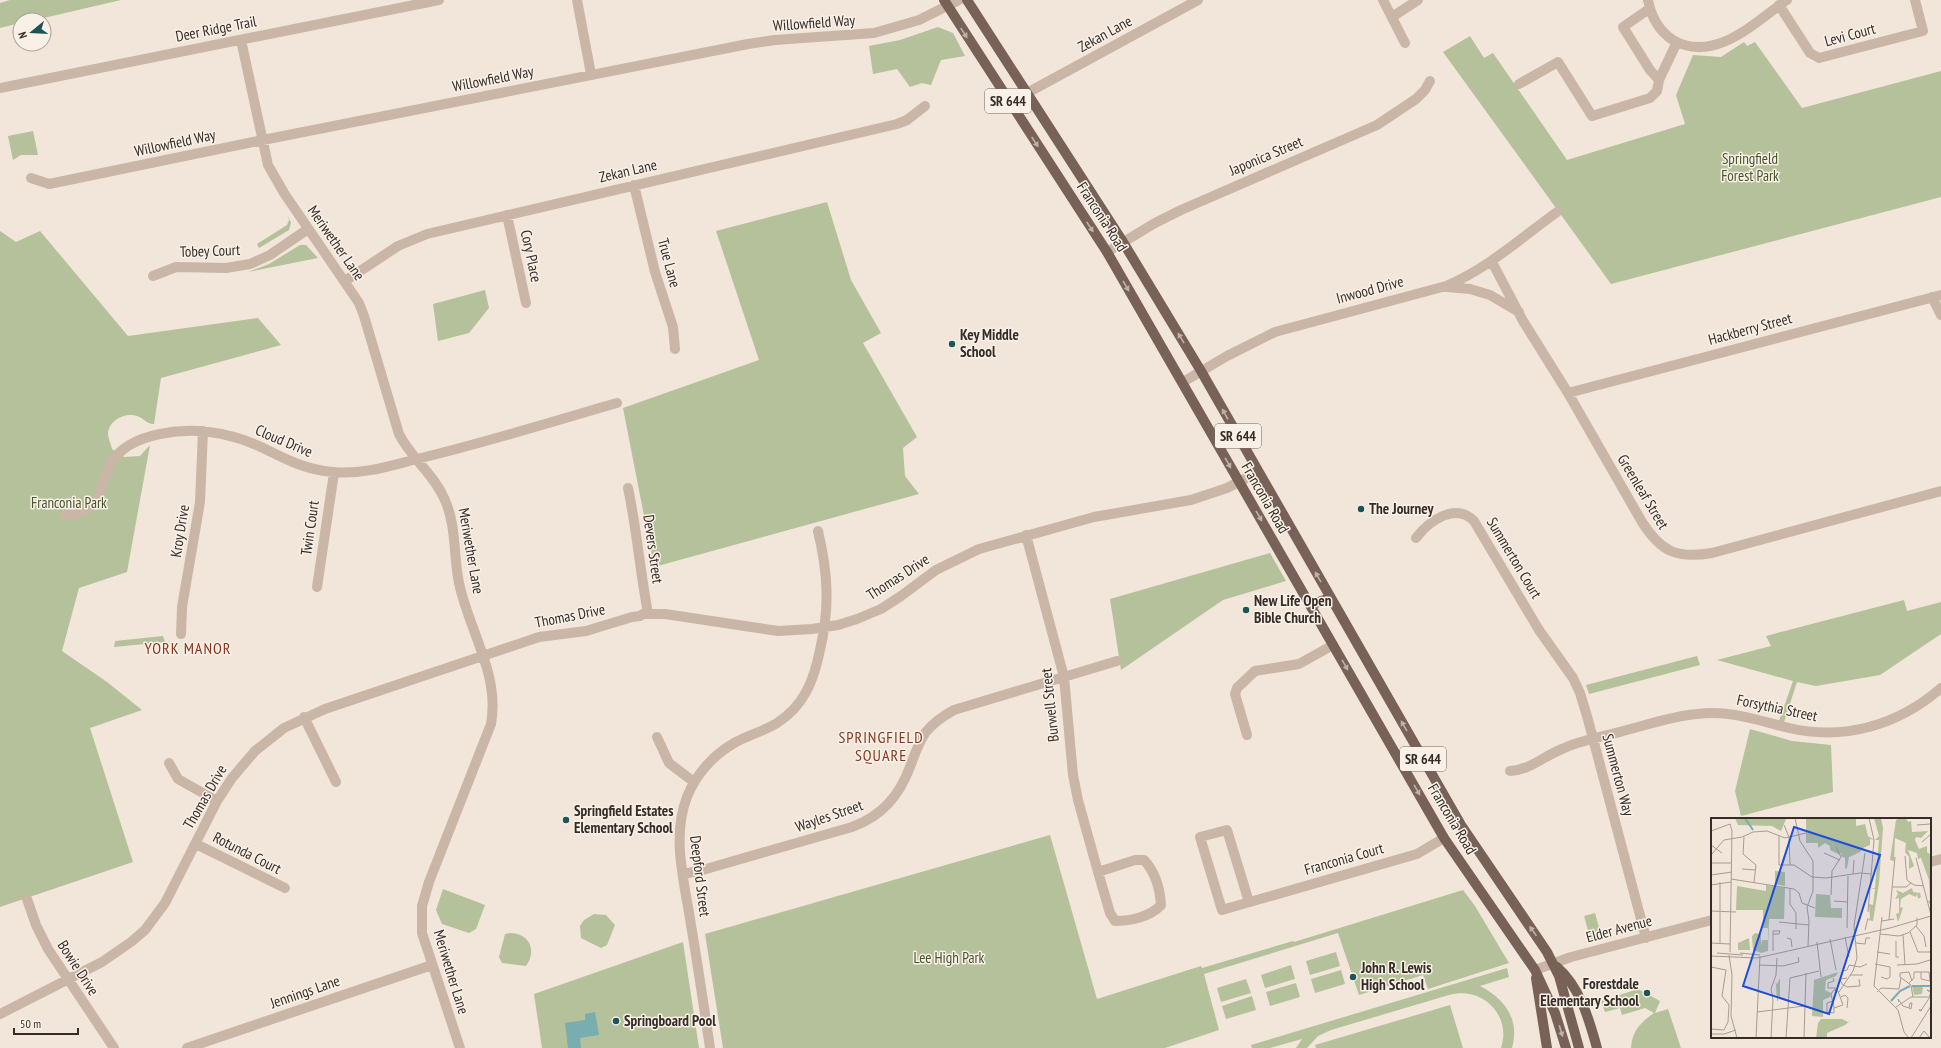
<svg xmlns="http://www.w3.org/2000/svg" width="1941" height="1048" font-family="'PT Sans Narrow',sans-serif">
<style>
.green{fill:#b4c19a}
.water{fill:#79adaf}
.lines{fill:none;stroke-linecap:round;stroke-linejoin:round}
.minor{stroke:#cab6a6;stroke-width:10}
.major{stroke:#786258;stroke-width:10}
.oneway{fill:#bfb1a7}
.poi-dot{fill:#1d5457;stroke:#f9f1e7;stroke-width:1.5}
.labels{text-anchor:middle;stroke-width:3;stroke-linejoin:round;paint-order:stroke}
.shield{fill:#f9f1e7;stroke:#706761;stroke-width:1}
.shield-label{font-size:14px;font-weight:bold;fill:#362c27}
.street-label{font-size:15px;fill:#362c27;stroke:#f9f1e7}
.park-label{font-size:15px;fill:#45542b;stroke:#f9f1e7}
.poi-label{font-size:15px;font-weight:bold;fill:#362c27;stroke:#f9f1e7;text-anchor:start}
.neighbourhood-label{font-size:16px;letter-spacing:1px;fill:#853720;stroke:#f9f1e7}
.inset-river{fill:none;stroke:#79adaf;stroke-width:2}
.inset-road{fill:none;stroke:#a79c92;stroke-width:1}
.view{fill:#1d4ed8;fill-opacity:0.15;stroke:#1d4ed8;stroke-width:2}
.inset-edge{fill:none;stroke:#362c27;stroke-width:2}
</style>
<rect width="100%" height="100%" fill="#f2e6da"/>
<path class="green" d="M10,0H121L35,20H20V23L0,28V3Z
M938,27L953,33L965,56L941,60L931,85L922,83L910,87L897,69L873,74L869,46L900,40Z
M1470,36L1484,58L1493,53L1567,160L1685,124L1676,95L1693,55L1721,57L1744,42L1747,46L1755,42L1802,108L1941,71V197L1611,284L1443,52Z
M33,131L38,155H21L13,160L8,136Z
M827,202L851,280L881,333L863,343L917,437L903,448L905,476L919,494L654,567L623,408L759,360L716,231Z
M287,214L291,223L289,230L259,248L257,244L287,225L289,220Z
M0,231L16,242L40,231L128,336L258,318L281,345L161,378L154,424C146,424 144,418 137,416C126,412 109,420 108,433C108,438 111,444 112,449L124,457L140,456L150,445L127,572L79,588L62,651L107,682L142,710L90,728L133,862L0,907Z
M300,245H306L318,258L248,272L269,264Z
M485,290L489,308L469,333L438,341L433,304Z
M1270,553L1286,581L1223,600L1121,670L1110,599Z
M1904,600L1907,611L1941,602V634L1880,675L1816,686L1797,682L1784,722L1779,721L1793,681L1717,660L1771,646L1766,636Z
M163,636L165,642L114,647L115,641Z
M1697,656L1700,665L1589,694L1586,685Z
M1750,729L1792,741L1831,745L1833,792L1741,816L1735,791Z
M1050,835L1097,999L1201,966L1202,968L1293,941L1294,942L1463,890L1475,906L1509,963L1428,989L1423,975L1359,995L1338,933L1204,974L1219,1030L1165,1048H723L705,934Z
M443,889L485,905L476,929L469,933L442,924L436,910Z
M1595,913L1602,938L1591,941L1584,916Z
M594,914L606,915L615,925L607,945L601,948L581,938L580,926L584,920Z
M510,933C530,933 537,951 526,966L502,963L499,957L505,934Z
M683,942L699,1048H542L534,994Z
M1336,952L1340,966L1310,975L1306,961Z
M1291,965L1295,979L1265,988L1261,975Z
M1507,968L1509,977L1480,986C1505,999 1520,1019 1512,1048H1501C1512,1015 1482,986 1449,995L1331,1030L1318,1036L1307,1048H1296L1302,1039L1270,1048H1252L1251,1045Z
M1341,970L1345,984L1315,993L1311,979Z
M1246,979L1251,993L1221,1002L1217,988Z
M1296,983L1300,997L1270,1006L1266,992Z
M1638,989L1660,1001L1655,1013L1668,1009L1681,1048H1631C1632,1031 1641,1022 1654,1013L1645,1008L1622,1015L1620,1008L1605,1012L1601,1001Z
M1252,996L1256,1010L1226,1019L1222,1006Z
M1450,1005L1463,1048H1316L1315,1045Z"/>
<path class="water" d="M595,1012L599,1035L580,1038L581,1048H568L565,1023L585,1020V1014Z"/>
<g class="lines">
<path class="minor" d="M577,0L591,74
M1383,0L1405,43
M1648,0C1651,16 1659,31 1673,40C1715,64 1755,22 1787,0
M1779,5L1810,53L1819,58L1923,31L1915,0
M1392,17L1418,0
M241,40L268,165L284,193L359,303L364,316L399,434C411,458 433,473 444,498C457,526 453,554 459,583C469,631 500,674 491,724L429,882L422,906V933L460,1048
M1659,80L1677,42
M1519,84L1558,62L1592,116L1650,98L1657,91L1659,80L1650,70L1623,27L1649,9
M0,88L439,0
M1027,93L1198,0
M31,178L49,184L263,140L748,44L775,40L874,33L919,20L959,0
M634,185L655,272L673,327L675,349
M507,215L526,303
M1107,252L1155,223L1181,210L1377,125L1416,99L1425,90L1430,81
M1492,262L1523,321L1568,393L1642,522C1661,552 1677,559 1712,553L1941,491
M153,276L176,267L226,268L250,264L270,255L308,229
M345,281L398,246L427,234L897,124L907,120L925,106
M1446,287L1470,289L1490,295L1519,312
M1932,297L1941,315
M1183,382L1227,356L1275,332L1446,286C1487,269 1521,238 1557,212
M1568,393L1941,295
M628,488C637,530 640,572 648,613
M65,515C103,513 97,491 110,465C120,446 140,438 160,434C193,427 228,432 259,446C283,458 305,470 333,472C362,475 389,466 417,459C484,443 551,422 617,403
M1026,535L1064,677L1073,775L1078,800L1098,872
M1416,538C1429,521 1455,502 1474,521L1539,630L1573,678L1580,693L1587,716L1646,938
M317,587L334,473
M181,634L182,607L200,502L203,431
M304,717L336,782
M1247,735L1235,694L1237,688L1255,671L1299,664L1333,645
M657,737L669,763L694,782
M169,763L178,779L217,801
M1510,771C1532,769 1542,757 1562,749C1581,740 1603,737 1623,731C1647,725 1672,716 1697,714C1732,710 1756,720 1789,728C1844,741 1899,725 1941,688
M196,844L285,888
M1135,860H1144C1155,872 1160,889 1161,905C1150,917 1130,921 1115,921L1110,913L1098,872Z
M1930,862L1941,859
M684,874L706,869L852,827C882,816 899,796 910,767C914,756 918,744 925,733C933,723 943,716 954,710L1117,661
M27,899L36,925L48,949L114,1048
M1249,902L1227,830L1200,837L1222,910L1417,854L1444,838
M1535,970L1571,957L1712,920
M0,1014L102,962L131,942L145,930L165,903L217,801L232,778L255,751L284,728L325,709L539,637L586,631L632,617L640,616L643,614H665L778,631L812,629L838,625L857,619L881,609L901,596L936,570L979,549L1094,517L1191,500L1227,488L1258,472
M187,1048L432,965
M710,1048C704,1007 698,966 691,925C685,884 671,838 687,797C696,774 714,754 736,742C749,735 764,731 777,723C804,706 814,680 820,650C830,607 828,573 818,531"/>
<path class="major" d="M944,0L1107,252L1444,838L1535,970L1555,1013L1566,1048
M967,0L1123,242L1201,371L1461,825L1547,952L1559,976L1579,1048
M1310,605L1330,598
M1557,967C1580,987 1589,1019 1597,1048
M1536,978L1547,1048"/>
</g>
<defs><path id="oneway-solid" d="M-6-.8H1V-3.2L6.5 0L1 3.2V.8H-6Z"/></defs>
<g class="oneway">
<use href="#oneway-solid" transform="translate(964 33) rotate(57)"/>
<use href="#oneway-solid" transform="translate(1035 142) rotate(57)"/>
<use href="#oneway-solid" transform="translate(1090 227) rotate(57)"/>
<use href="#oneway-solid" transform="translate(1126 286) rotate(60)"/>
<use href="#oneway-solid" transform="translate(1181 338) rotate(-121)"/>
<use href="#oneway-solid" transform="translate(1225 414) rotate(-119)"/>
<use href="#oneway-solid" transform="translate(1228 463) rotate(61)"/>
<use href="#oneway-solid" transform="translate(1259 516) rotate(60)"/>
<use href="#oneway-solid" transform="translate(1318 577) rotate(-120)"/>
<use href="#oneway-solid" transform="translate(1345 665) rotate(60)"/>
<use href="#oneway-solid" transform="translate(1404 726) rotate(-120)"/>
<use href="#oneway-solid" transform="translate(1417 790) rotate(60)"/>
<use href="#oneway-solid" transform="translate(1533 931) rotate(-125)"/>
<use href="#oneway-solid" transform="translate(1561 1031) rotate(73)"/>
</g>
<g class="poi-dot">
<circle cx="952" cy="344" r="4"/>
<circle cx="1361" cy="509" r="4"/>
<circle cx="1246" cy="610" r="4"/>
<circle cx="566" cy="820" r="4"/>
<circle cx="1353" cy="977" r="4"/>
<circle cx="1647" cy="993" r="4"/>
<circle cx="616" cy="1021" r="4"/>
</g>
<g class="labels">
<g class="shield">
<rect x="985" y="89" width="46" height="24" rx="3"/>
<rect x="1215" y="424" width="46" height="24" rx="3"/>
<rect x="1400" y="747" width="46" height="24" rx="3"/>
</g>
<g class="shield-label">
<text x="1008" y="106">SR 644</text>
<text x="1238" y="441">SR 644</text>
<text x="1423" y="764">SR 644</text>
</g>
<g class="street-label">
<text transform="translate(814 23) rotate(-4)" y="5">Willowfield Way</text>
<text transform="translate(216 29) rotate(-11)" y="5">Deer Ridge Trail</text>
<text transform="translate(1105 34) rotate(-29)" y="5">Zekan Lane</text>
<text transform="translate(1850 35) rotate(-15)" y="5">Levi Court</text>
<text transform="translate(493 79) rotate(-11)" y="5">Willowfield Way</text>
<text transform="translate(175 143) rotate(-12)" y="5">Willowfield Way</text>
<text transform="translate(1266 156) rotate(-23)" y="5">Japonica Street</text>
<text transform="translate(628 171) rotate(-13)" y="5">Zekan Lane</text>
<text transform="translate(1102 217) rotate(57)" y="5">Franconia Road</text>
<text transform="translate(336 243) rotate(55)" y="5">Meriwether Lane</text>
<text transform="translate(210 251) rotate(-2)" y="5">Tobey Court</text>
<text transform="translate(531 256) rotate(78)" y="5">Cory Place</text>
<text transform="translate(669 263) rotate(75)" y="5">True Lane</text>
<text transform="translate(1370 290) rotate(-15)" y="5">Inwood Drive</text>
<text transform="translate(1750 329) rotate(-15)" y="5">Hackberry Street</text>
<text transform="translate(284 441) rotate(23)" y="5">Cloud Drive</text>
<text transform="translate(1643 492) rotate(59)" y="5">Greenleaf Street</text>
<text transform="translate(1265 498) rotate(60)" y="5">Franconia Road</text>
<text transform="translate(310 528) rotate(-82)" y="5">Twin Court</text>
<text transform="translate(180 531) rotate(-81)" y="5">Kroy Drive</text>
<text transform="translate(653 549) rotate(82)" y="5">Devers Street</text>
<text transform="translate(471 551) rotate(80)" y="5">Meriwether Lane</text>
<text transform="translate(1514 558) rotate(59)" y="5">Summerton Court</text>
<text transform="translate(898 577) rotate(-33)" y="5">Thomas Drive</text>
<text transform="translate(570 616) rotate(-11)" y="5">Thomas Drive</text>
<text transform="translate(1050 705) rotate(-96)" y="5">Burwell Street</text>
<text transform="translate(1777 708) rotate(12)" y="5">Forsythia Street</text>
<text transform="translate(1618 775) rotate(75)" y="5">Summerton Way</text>
<text transform="translate(205 797) rotate(-60)" y="5">Thomas Drive</text>
<text transform="translate(829 816) rotate(-19)" y="5">Wayles Street</text>
<text transform="translate(1452 819) rotate(59)" y="5">Franconia Road</text>
<text transform="translate(247 853) rotate(27)" y="5">Rotunda Court</text>
<text transform="translate(1344 859) rotate(-16)" y="5">Franconia Court</text>
<text transform="translate(700 876) rotate(83)" y="5">Deepford Street</text>
<text transform="translate(1619 929) rotate(-15)" y="5">Elder Avenue</text>
<text transform="translate(78 968) rotate(57)" y="5">Bowie Drive</text>
<text transform="translate(451 972) rotate(73)" y="5">Meriwether Lane</text>
<text transform="translate(305 992) rotate(-19)" y="5">Jennings Lane</text>
</g>
<g class="park-label">
<text x="1750" y="164">Springfield<tspan x="1750" dy="17">Forest Park</tspan></text>
<text x="69" y="508">Franconia Park</text>
<text x="949" y="963">Lee High Park</text>
</g>
<g class="poi-label">
<text x="960" y="340">Key Middle<tspan x="960" dy="17">School</tspan></text>
<text x="1369" y="514">The Journey</text>
<text x="1254" y="606">New Life Open<tspan x="1254" dy="17">Bible Church</tspan></text>
<text x="574" y="816">Springfield Estates<tspan x="574" dy="17">Elementary School</tspan></text>
<text x="1361" y="973">John R. Lewis<tspan x="1361" dy="17">High School</tspan></text>
<text x="1639" y="989" text-anchor="end">Forestdale<tspan x="1639" dy="17">Elementary School</tspan></text>
<text x="624" y="1026">Springboard Pool</text>
</g>
<g class="neighbourhood-label">
<text x="188" y="654">YORK MANOR</text>
<text x="881" y="743">SPRINGFIELD<tspan x="881" dy="18">SQUARE</tspan></text>
</g>
</g>
<g transform="translate(1711 818)">
<rect width="220" height="220" fill="#f2e6da"/>
<path d="M24,0H75V1L70,13L61,8L27,7ZM95,0H145V8L154,6L157,18L163,22L159,21V27L152,30L149,34L138,39L136,50L134,51V40L130,38L131,34L129,37L119,32V28L114,25L107,30V25H95ZM163,0H170L172,10L168,65L162,103L157,102L159,100L158,86L162,87L164,71L159,70H164L168,22H164L168,18ZM190,0H195L197,4L200,3L201,14L217,13L210,20L205,19L204,22L208,31L216,28V34L220,37V89L217,83L219,82L218,62L210,40L207,41L206,35L197,32L203,48L198,51V39L194,34L195,25L184,20L183,43L179,42L185,2ZM64,53L74,54V68L64,66ZM55,67L74,70L73,101H58L57,133L50,135L42,132L41,118L44,115L49,116L50,112V128L51,122H57V110H52V92H25L26,68L55,73ZM201,70L202,74L209,75L210,79L207,81L206,75L205,79L198,76L190,81L189,89L192,90L187,104L185,96L188,95V80L184,81L187,76L185,72L192,75ZM105,76L119,77L120,90H131V100L104,99ZM38,120L39,132H27V125ZM127,154L125,158L115,162L114,172L120,175L119,179L112,182V199L101,198L103,162ZM69,160V177L66,184L65,166L63,164L66,166ZM201,168H212L211,176L203,177ZM110,201H131L137,204L140,202L134,207L116,215V220H105L107,205Z" fill="#b4c19a"/>
<path class="inset-river" d="M34,0L42,12M201,168H220M180,183L189,173L199,168"/>
<path class="inset-road" d="M84,0L89,23L102,43V73L96,89L98,103L97,128M19,6L21,13L19,134M73,7L78,19L79,47M206,7L219,6M0,13L19,6M68,18V47H83L101,59L115,60L149,55L160,56M33,19L32,36L45,47L43,64M211,24L220,16M0,27L11,35M113,35L129,42M0,37L13,22L31,19L42,14L56,13L74,20L95,15M194,38L196,62L203,67L213,68M205,40L220,97M0,45H21M31,51L45,52M142,56L143,42M0,57L21,54M20,61L83,71L88,75L91,85L104,90M9,64V125M0,67L20,64M0,69V109M181,69H195L200,65M79,70V86L85,95V111M120,77L121,53L130,39L125,29M123,83L137,84M0,93L25,94M157,94L163,22L158,0M171,99L163,168L187,192L193,214L198,220M178,102L184,39M171,103L183,101M68,104L98,107M205,108L213,118L215,129M136,110L137,58M154,112L157,100M62,113H69L68,116H62ZM199,114L207,134H220M62,116V133M169,116L188,118L197,115L206,107V100M192,117L194,147M134,119L138,139M76,120L80,121L81,129M119,121L125,152M185,123V139H188M106,124L110,159M0,125L19,126M145,125L154,126L155,120H159M166,134L179,136M6,135L32,137M29,135L49,137M18,137L21,157L20,198L26,220M0,138L46,140L179,110L220,98M164,146L179,149V159L176,161L170,159M48,147L72,148L88,144L87,139M186,147L206,146L219,142M0,149L15,152L11,178L18,187L17,204L13,212L0,211M131,153L136,152L138,147L149,149L156,146M139,157H152M122,160L123,163L117,165V170H124L125,172M136,160L129,161L131,166L136,169L149,168L148,161M201,163L198,154L189,155V159L200,167L202,179M198,165L203,160V154H218L219,163L210,161V154M128,174L142,153L146,140L143,108L154,35M166,174L170,170L188,171L190,160M218,178L220,175V173L216,172L220,175M130,179L134,177L137,180L136,190M122,183L116,185V194L123,195V189L120,176L123,172L127,173L132,187L123,190M188,184L187,181L192,188L198,190M199,185H201L200,191L198,190ZM185,189L200,179H220M211,192H208L210,193L211,191L219,179M46,194L93,188M0,216H13L25,212M45,220L49,138M60,220L62,182L60,171L65,157L66,140M75,220L79,160L108,153M93,220L95,155M200,220L220,188M208,220L213,213L219,220"/>
<path class="view" d="M83,9L169,37L118,196L32,168Z"/>
<rect width="220" height="220" class="inset-edge"/>
</g>
<g transform="translate(32 32) rotate(252)"><circle r="19" fill="#f9f1e7" stroke="#aba29a"/>
<path d="M0-3L7 15L0 10L-7 15Z" fill="#1d5457"/>
<text y="-6" font-size="11" font-weight="bold" text-anchor="middle" fill="#362c27">N</text>
</g>
<path d="M14 1028v6h64v-6" fill="none" stroke="#362c27" stroke-width="2"/>
<text x="20" y="1028" font-size="12" fill="#362c27" stroke="#f9f1e7" stroke-width="3" paint-order="stroke">50 m</text>
</svg>
